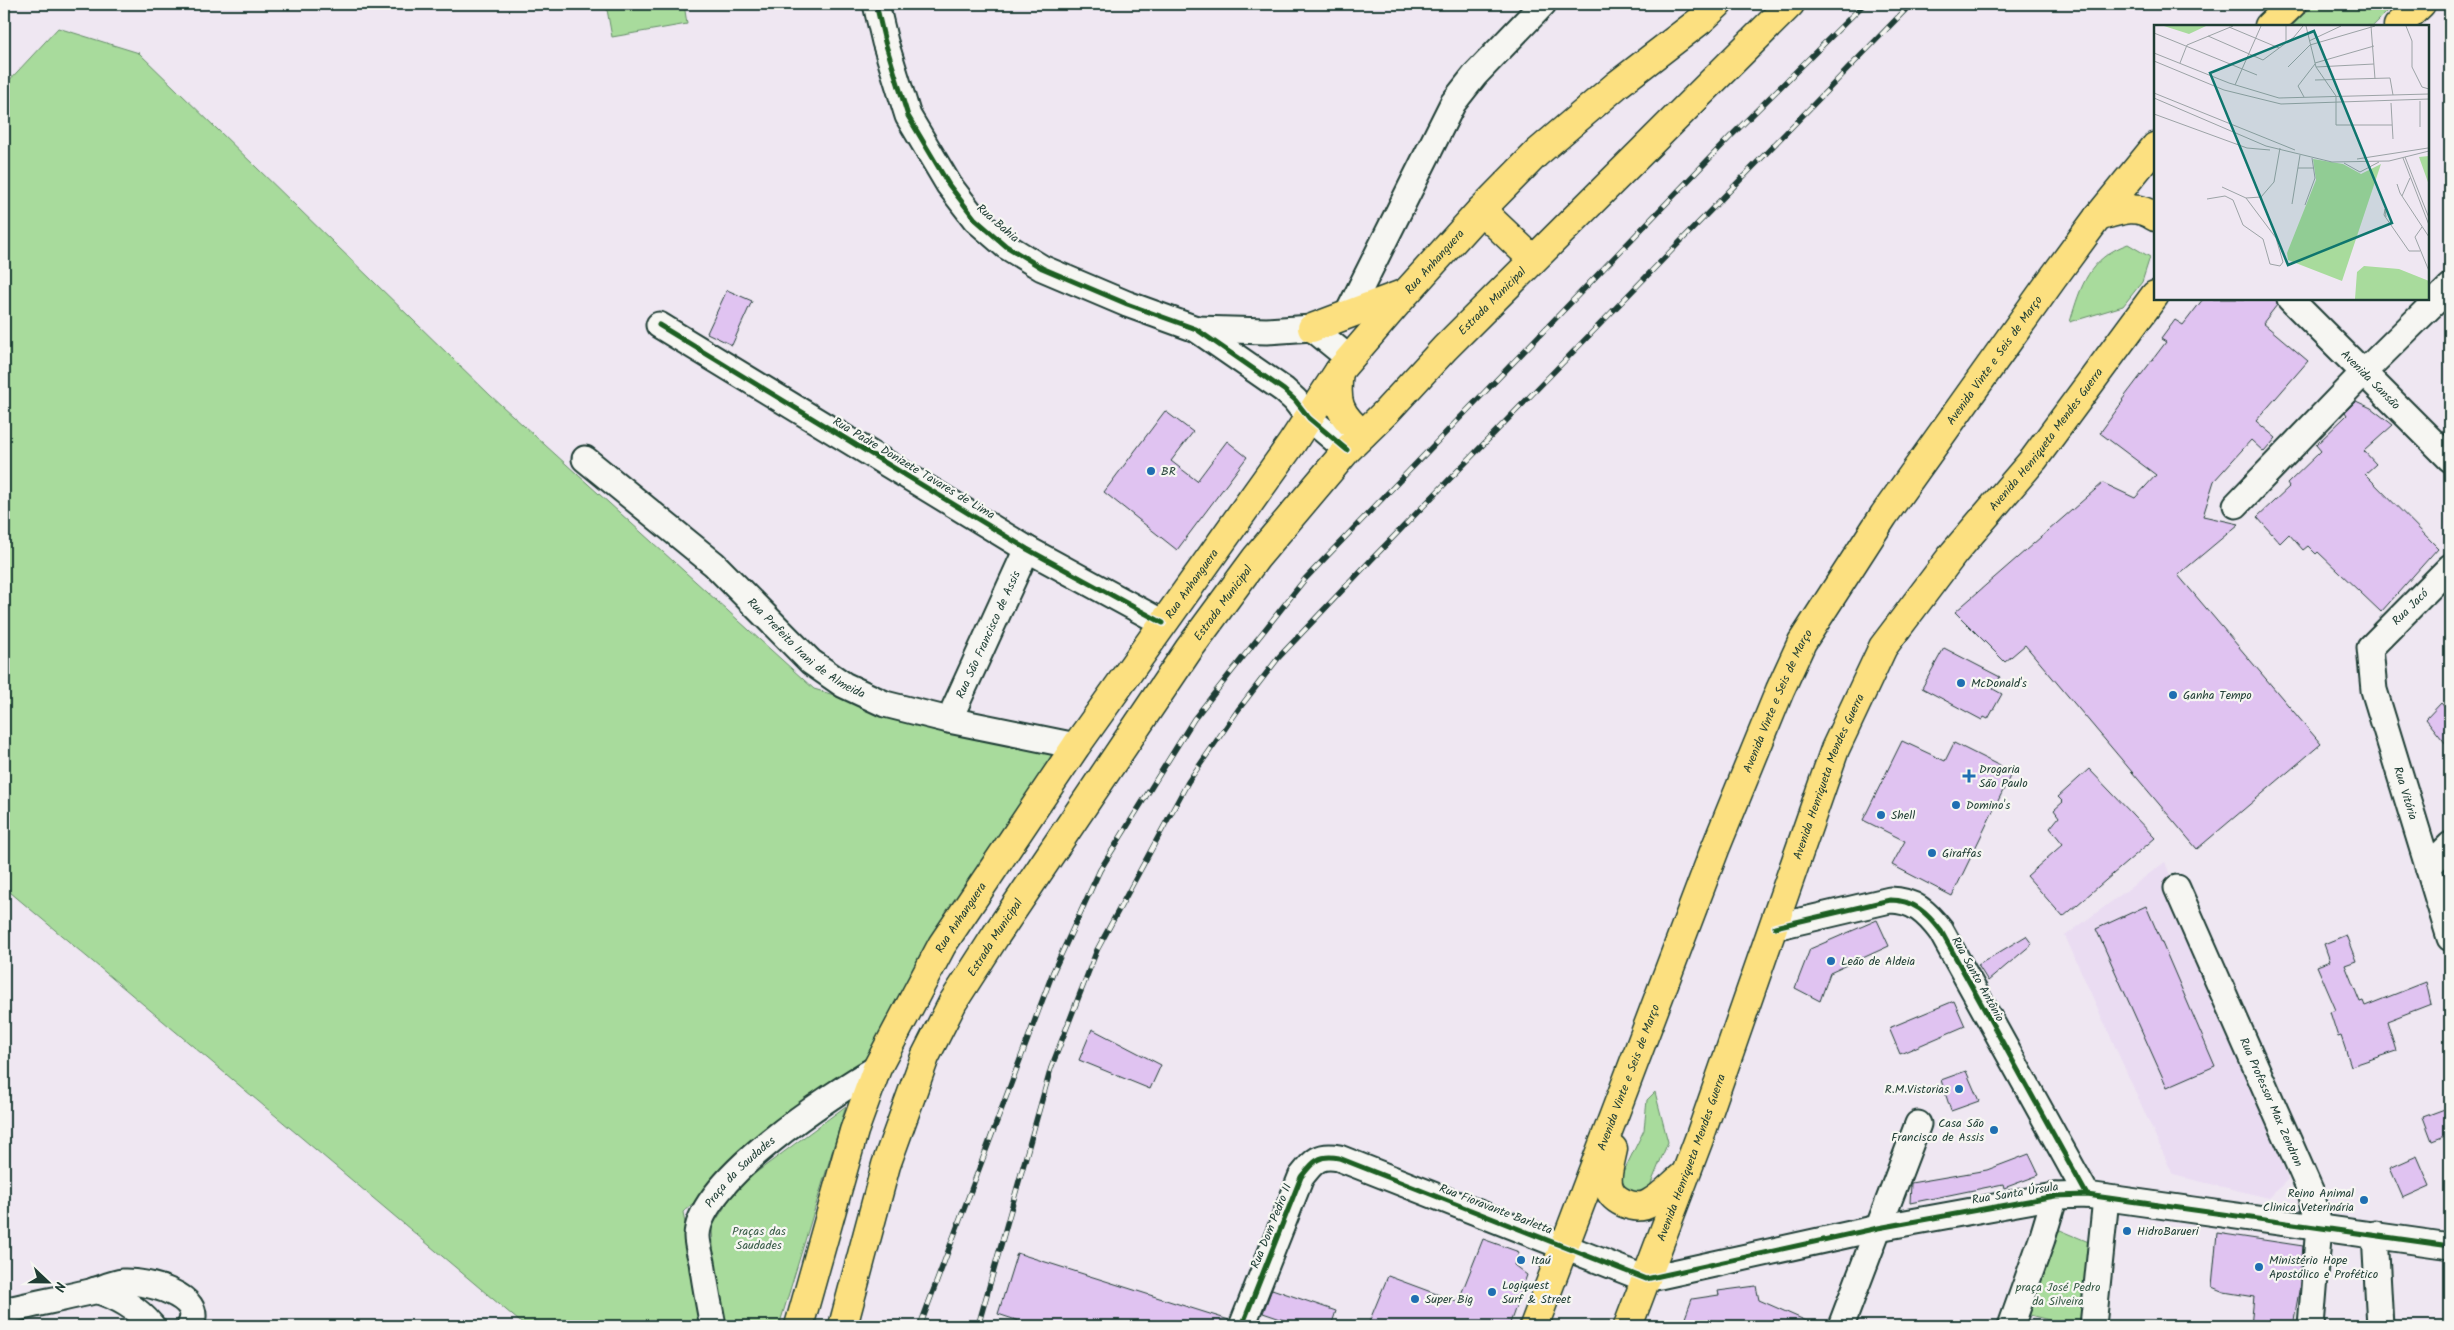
<svg xmlns="http://www.w3.org/2000/svg" width="2454" height="1330" font-family="Kalam,sans-serif">
<style>
.built{fill:#eadcf2}
.green{fill:#a8db9c;stroke:#648c68}
.building{fill:#e0c3f1;stroke:#1f3d34}
.lines{fill:none;stroke-linecap:round;stroke-linejoin:round}
.minor-casing{stroke:#1f3d34;stroke-width:29}
.primary-casing{stroke:#1f3d34;stroke-width:31}
.minor{stroke:#f6f6f2;stroke-width:25}
.primary{stroke:#fce080;stroke-width:28}
.rail-casing{stroke:#1f3d34;stroke-width:5.5}
.rail{stroke:#f6f6f2;stroke-width:4;stroke-dasharray:11;stroke-linecap:butt}
.cycleway-casing{stroke:#f6f6f2;stroke-width:8}
.cycleway{stroke:#1b5e20;stroke-width:5}
.poi-dot{fill:#1f6fb2;stroke:#f6f6f2;stroke-width:2}
.labels{text-anchor:middle;stroke-width:4.5;stroke-linejoin:round;paint-order:stroke}
.street-label{font-size:12px;fill:#1f3d34;stroke:#f6f6f2}
.poi-label{font-size:12px;fill:#1f3d34;stroke:#f6f6f2;text-anchor:start}
.park-label{font-size:12px;fill:#3a5d49;stroke:#f6f6f2}
.inset-road{fill:none;stroke:#9ca3a6;stroke-width:1}
.view{fill:#0f766e;fill-opacity:0.15;stroke:#0f766e;stroke-width:2.5}
.inset-edge{fill:none;stroke:#1f3d34;stroke-width:2.5}
</style>
<rect width="100%" height="100%" fill="#efe7f2"/>
<filter id="ink" filterUnits="userSpaceOnUse"><feTurbulence type="fractalNoise" baseFrequency=".02" numOctaves="2"/><feDisplacementMap in="SourceGraphic" scale="10" xChannelSelector="R" yChannelSelector="G"/><feConvolveMatrix kernelMatrix="1 2 1 2 8 2 1 2 1" color-interpolation-filters="sRGB"/></filter>
<g filter="url(#ink)">
<path class="built" d="M2165,862L2288,1179L2269,1198L2173,1175L2065,936Z"/>
<path class="green" d="M606,4H684L687,24L612,37Z
M2314,4H2395L2373,26H2292Z
M58,28L139,53L491,396L814,689L957,732L1060,751L868,1059L816,1094L683,1212L702,1326H525L4,887V86Z
M2128,244L2150,257L2142,282L2123,306L2070,322C2081,285 2089,258 2128,244Z
M1655,1092L1668,1142L1643,1203L1621,1197L1620,1179L1644,1130L1647,1100Z
M846,1106L779,1326H726L714,1264L712,1227L738,1186Z
M2053,1227L2091,1243L2082,1326H2072L2022,1313Z"/>
<path class="building" d="M727,290L752,301L732,345L707,333Z
M2203,299H2276L2277,305L2263,323L2308,361L2256,421L2276,438L2264,452L2251,440L2214,481L2203,516L2239,524L2178,575L2321,744L2197,849L2025,645L2005,662L1955,612L2103,483L2135,498L2156,475L2100,433L2123,401L2122,400L2166,342L2161,339L2175,320L2183,325Z
M2356,401L2371,408L2393,425L2364,451L2376,464L2365,474L2438,548L2381,612L2318,552L2316,554L2308,546L2303,550L2289,534L2280,543L2257,517L2289,487L2287,484L2321,451L2316,445L2347,415L2345,412Z
M1165,411L1193,432L1171,461L1197,481L1227,441L1247,457L1177,550L1104,492Z
M1944,648L2000,677L1993,689L2002,694L1988,719L1984,717L1982,720L1922,688Z
M2441,703L2450,713V749L2426,719Z
M1902,741L1945,761L1954,743L2012,772L1952,896L1892,865L1905,841L1863,820Z
M2089,769L2155,838L2063,917L2027,876L2063,844L2050,828L2059,817L2054,810L2063,802L2058,797Z
M2146,906L2215,1066L2167,1087L2096,929Z
M1877,920L1889,946L1830,973L1820,1001L1795,988L1810,949Z
M2346,935L2356,961L2345,965L2360,1002L2363,1001L2365,1006L2426,982L2431,1004L2387,1021L2396,1051L2351,1066L2341,1036L2338,1037L2330,1012L2336,1010L2317,966L2330,961L2324,944Z
M2026,936L2032,944L1988,981L1978,965Z
M1954,1001L1965,1026L1900,1054L1889,1028Z
M1092,1029L1161,1065L1150,1089L1079,1060Z
M1966,1071L1979,1101L1951,1111L1941,1080Z
M2450,1107V1134L2432,1141L2423,1117Z
M2029,1154L2039,1175L2004,1188L2003,1184L1910,1203L1911,1183L1987,1170Z
M2417,1156L2430,1186L2403,1198L2390,1168Z
M2217,1233L2303,1246L2299,1291L2293,1326H2251L2254,1297L2224,1292L2212,1287Z
M1483,1239L1519,1252L1514,1265L1527,1275L1509,1326H1380L1369,1322L1388,1276L1458,1302Z
M1017,1253L1229,1320L1228,1326H1034L998,1314Z
M1756,1286L1759,1300L1818,1326H1682L1692,1299L1719,1295L1718,1291Z
M1272,1289L1336,1311L1331,1326H1301L1263,1313Z"/>
<g class="lines">
<g class="minor-casing">
<g id="minor">
<path d="M876,4L885,42L908,116L949,185L975,219L1006,246L1042,268L1127,304L1196,329L1284,390L1295,400L1309,418L1347,450"/>
<path id="s1" d="M2290,299L2450,459"/>
<path d="M1347,315L1453,103L1475,75L1543,4"/>
<path d="M659,325L1027,549L1163,623"/>
<path d="M1196,329L1267,331L1312,328L1350,359"/>
<path id="s2" d="M585,459L714,564L811,662L844,685L885,704L949,720L1076,746"/>
<path d="M2236,505L2363,373L2450,287"/>
<path id="s3" d="M2450,567L2370,648L2374,690L2450,938"/>
<path id="s4" d="M949,720L1027,549"/>
<path d="M2428,867L2450,845"/>
<path id="s5" d="M2177,888L2311,1192L2319,1226L2311,1326"/>
<path d="M1775,927L1890,900C1914,900 1927,913 1941,931L2087,1195"/>
<path d="M2375,1234L2380,1326"/>
<path d="M95,1290C118,1297 136,1307 152,1326"/>
<path d="M4,1311C34,1304 64,1298 94,1291C103,1288 113,1283 123,1282C145,1281 207,1295 190,1326"/>
<path id="s6" d="M713,1326C709,1305 705,1284 702,1262C700,1254 697,1244 697,1236C698,1181 832,1094 877,1068"/>
<path d="M1242,1326L1301,1177C1313,1162 1318,1154 1339,1158L1646,1279L1878,1228L2055,1196L2087,1195L2450,1246"/>
<path d="M1841,1326L1918,1124"/>
<path d="M2011,1326L2042,1239L2055,1196"/>
<path d="M2093,1326L2106,1198"/>
</g>
</g>
<g class="primary-casing">
<g id="primary">
<path d="M2269,26L2292,4"/>
<path d="M2398,26L2421,4"/>
<path d="M1481,210L1522,249"/>
<path d="M2098,217C2118,211 2136,203 2155,217"/>
<path d="M1312,328L1405,293"/>
<path d="M1339,371C1335,402 1338,414 1363,434"/>
<path d="M1613,1149C1609,1170 1599,1192 1624,1203C1633,1207 1642,1208 1650,1203C1663,1196 1673,1184 1684,1175"/>
<path id="s7" d="M799,1326L854,1131L877,1068L942,945L1076,746L1292,443L1339,371L1406,293L1481,210L1537,153L1618,84L1701,20L1718,4"/>
<path id="s8" d="M843,1326L886,1165L925,1057L953,1002L996,935L1189,649L1256,558L1347,450L1386,412L1445,348L1790,4"/>
<path id="s9" d="M1534,1326L1715,849L1780,690L1802,642L1884,515L2053,278L2098,217L2155,147"/>
<path id="s10" d="M1628,1326L1699,1139L1835,749L1883,647L1954,553L2034,459L2155,295"/>
</g>
</g>
<use href="#minor" class="minor"/>
<use href="#primary" class="primary"/>
<g class="rail-casing">
<path id="rail" d="M920,1326L1053,972L1100,870L1194,719L1305,579L1731,136L1864,4
M978,1326L1051,1068L1097,950L1188,782L1238,710L1279,657L1371,560L1911,4"/>
</g>
<use href="#rail" class="rail"/>
<g class="cycleway-casing">
<path id="cycleway" d="M876,4L885,42L908,116L949,185L975,219L1006,246L1042,268L1127,304L1196,329L1284,390L1295,400L1309,418L1347,450
M659,325L1027,549L1163,623
M1775,927L1890,900C1914,900 1927,913 1941,931L2087,1195
M1242,1326L1301,1177C1313,1162 1318,1154 1339,1158L1646,1279L1878,1228L2055,1196L2087,1195L2450,1246"/>
</g>
<use href="#cycleway" class="cycleway"/>
</g>
</g>
<g class="poi-dot">
<circle cx="1151" cy="471" r="5"/>
<circle cx="1961" cy="683" r="5"/>
<circle cx="2173" cy="695" r="5"/>
<path d="M1966.5 768.5h5v5h5v5h-5v5h-5v-5h-5v-5h5z"/>
<circle cx="1956" cy="805" r="5"/>
<circle cx="1881" cy="815" r="5"/>
<circle cx="1932" cy="853" r="5"/>
<circle cx="1831" cy="961" r="5"/>
<circle cx="1959" cy="1089" r="5"/>
<circle cx="1994" cy="1130" r="5"/>
<circle cx="2364" cy="1200" r="5"/>
<circle cx="2127" cy="1231" r="5"/>
<circle cx="1521" cy="1260" r="5"/>
<circle cx="2259" cy="1267" r="5"/>
<circle cx="1492" cy="1292" r="5"/>
<circle cx="1415" cy="1299" r="5"/>
</g>
<g class="labels">
<g class="street-label">
<text transform="translate(998 223) rotate(41)" y="4">Rua Bahia</text>
<text dy="4" stroke="none"><textPath href="#s7" startOffset="1252">Rua Anhanguera</textPath></text>
<text dy="4" stroke="none"><textPath href="#s8" startOffset="1230">Estrada Municipal</textPath></text>
<text dy="4" stroke="none"><textPath href="#s9" startOffset="1076">Avenida Vinte e Seis de Março</textPath></text>
<text dy="4" stroke="none"><textPath href="#s1" startOffset="114">Avenida Sansão</textPath></text>
<text dy="4" stroke="none"><textPath href="#s10" startOffset="990">Avenida Henriqueta Mendes Guerra</textPath></text>
<text transform="translate(914 468) rotate(31)" y="4">Rua Padre Donizete Tavares de Lima</text>
<text dy="4" stroke="none"><textPath href="#s7" startOffset="848">Rua Anhanguera</textPath></text>
<text dy="4" stroke="none"><textPath href="#s8" startOffset="825">Estrada Municipal</textPath></text>
<text transform="translate(2410 607) rotate(-45)" y="4">Rua Jacó</text>
<text dy="4" stroke="none"><textPath href="#s4" startOffset="94">Rua São Francisco de Assis</textPath></text>
<text dy="4" stroke="none"><textPath href="#s2" startOffset="292">Rua Prefeito Irani de Almeida</textPath></text>
<text dy="4" stroke="none"><textPath href="#s9" startOffset="671">Avenida Vinte e Seis de Março</textPath></text>
<text dy="4" stroke="none"><textPath href="#s10" startOffset="585">Avenida Henriqueta Mendes Guerra</textPath></text>
<text dy="4" stroke="none"><textPath href="#s3" startOffset="264">Rua Vitória</textPath></text>
<text dy="4" stroke="none"><textPath href="#s7" startOffset="442">Rua Anhanguera</textPath></text>
<text dy="4" stroke="none"><textPath href="#s8" startOffset="420">Estrada Municipal</textPath></text>
<text transform="translate(1978 979) rotate(61)" y="4">Rua Santo Antônio</text>
<text dy="4" stroke="none"><textPath href="#s9" startOffset="266">Avenida Vinte e Seis de Março</textPath></text>
<text dy="4" stroke="none"><textPath href="#s5" startOffset="234">Rua Professor Max Zendron</textPath></text>
<text dy="4" stroke="none"><textPath href="#s10" startOffset="180">Avenida Henriqueta Mendes Guerra</textPath></text>
<text dy="4" stroke="none"><textPath href="#s6" startOffset="171">Praça da Saudades</textPath></text>
<text transform="translate(2015 1193) rotate(-9)" y="4">Rua Santa Úrsula</text>
<text transform="translate(1496 1209) rotate(21)" y="4">Rua Fioravante Barletta</text>
<text transform="translate(1271 1226) rotate(-68)" y="4">Rua Dom Pedro II</text>
</g>
<g class="poi-label">
<text x="1161" y="475">BR</text>
<text x="1971" y="687">McDonald's</text>
<text x="2183" y="699">Ganha Tempo</text>
<text x="1979" y="773">Drogaria<tspan x="1979" dy="14">São Paulo</tspan></text>
<text x="1966" y="809">Domino's</text>
<text x="1891" y="819">Shell</text>
<text x="1942" y="857">Giraffas</text>
<text x="1841" y="965">Leão de Aldeia</text>
<text x="1949" y="1093" text-anchor="end">R.M.Vistorias</text>
<text x="1984" y="1127" text-anchor="end">Casa São<tspan x="1984" dy="14">Francisco de Assis</tspan></text>
<text x="2354" y="1197" text-anchor="end">Reino Animal<tspan x="2354" dy="14">Clinica Veterinária</tspan></text>
<text x="2137" y="1235">HidroBarueri</text>
<text x="1531" y="1264">Itaú</text>
<text x="2269" y="1264">Ministério Hope<tspan x="2269" dy="14">Apostólico e Profético</tspan></text>
<text x="1502" y="1289">Logiquest<tspan x="1502" dy="14">Surf &amp; Street</tspan></text>
<text x="1425" y="1303">Super Big</text>
</g>
<g class="park-label">
<text x="759" y="1235">Praças das<tspan x="759" dy="14">Saudades</tspan></text>
<text x="2058" y="1291">praça José Pedro<tspan x="2058" dy="14">da Silveira</tspan></text>
</g>
</g>
<g transform="translate(2154 25)">
<rect width="275" height="275" fill="#efe7f2"/>
<path d="M10,1H52L35,9ZM275,131V160L265,132ZM159,134L189,139L207,149L227,139L188,256L134,235L133,228L162,155ZM210,241L245,244L275,256V274H201L203,247Z" fill="#a8db9c"/>
<path class="inset-road" d="M132,1V17M152,1L162,42L182,71V100H238M217,1L221,54M252,1L258,16V42L268,62L275,64M75,2L125,23M0,8L103,50M54,11L109,35L140,12L149,1M155,16L187,1M33,20L79,1M0,28L75,58L125,73L275,69M0,36L70,65L127,79L275,74M26,38L33,20M161,38L220,21M134,42L156,20L221,1M162,42L220,39M161,55L236,53L239,70M81,60L107,1M0,68L141,125M150,72L144,61L161,39M0,73L112,121L178,137L235,136L275,126M266,76V102M237,78L239,114M0,89L93,123L116,125M251,132L275,193M249,133L275,200M203,134L274,123M190,138L206,147L225,137M144,143H160M243,159L246,168L275,212M68,162L92,173L107,172L120,157L126,123M248,171L256,153M53,174L71,171L79,175L89,200L109,214L116,239L126,241L129,237L122,213L92,173M138,179L146,130M151,180L161,153L158,133M232,192L231,184L230,190L255,226H266M268,202L261,212L275,246"/>
<path class="view" d="M160,6L238,198L134,240L56,48Z"/>
<rect width="275" height="275" class="inset-edge"/>
</g>
<rect width="2454" height="1330" fill="none" stroke="#f6f6f2" stroke-width="20"/>
<rect x="10" y="10" width="2434" height="1310" fill="none" stroke="#1f3d34" stroke-width="2" filter="url(#ink)"/>
<g transform="translate(48 1282) rotate(112)" stroke="#f6f6f2" stroke-width="4" paint-order="stroke">
<path d="M0-4L9 19L0 12L-9 19Z" fill="#1f3d34"/>
<text y="-8" font-size="14" font-weight="bold" text-anchor="middle" fill="#1f3d34">N</text>
</g>
</svg>
